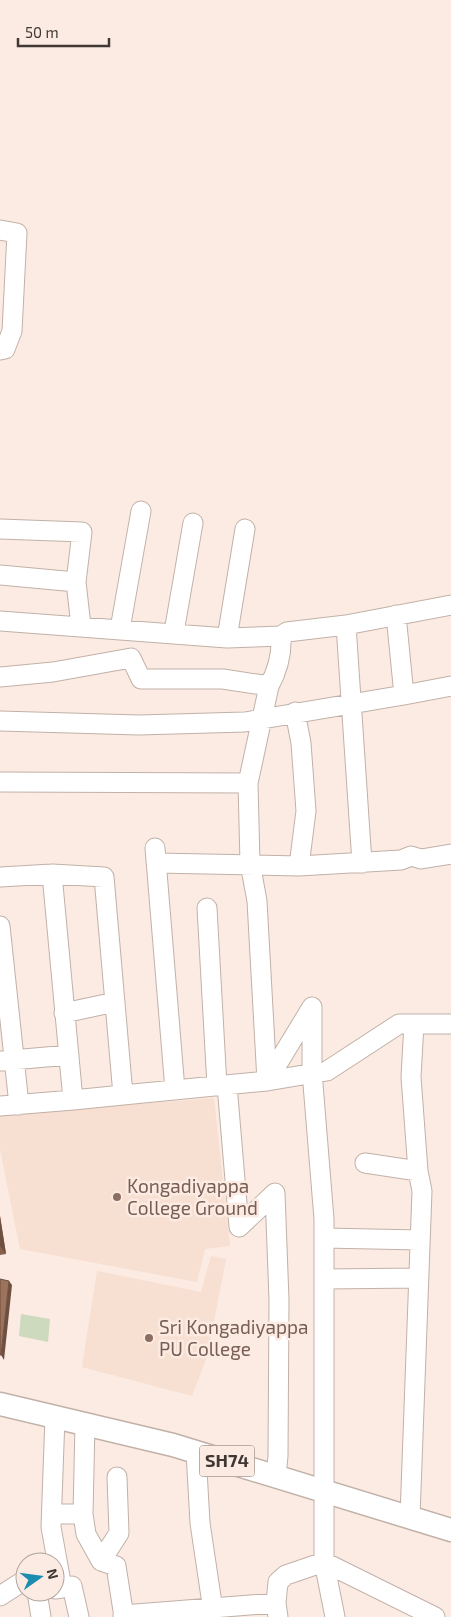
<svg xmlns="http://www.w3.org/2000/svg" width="451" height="1617" font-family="'Exo 2',sans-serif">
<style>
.built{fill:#f7dfd2}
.green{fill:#cddabd}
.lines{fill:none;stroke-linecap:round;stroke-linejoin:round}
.minor-casing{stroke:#c1b1a8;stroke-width:21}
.major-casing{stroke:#c1b1a8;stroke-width:25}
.minor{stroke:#fff;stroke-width:19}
.major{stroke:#fff;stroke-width:22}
.wall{fill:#87634e}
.shaded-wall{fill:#6e5040}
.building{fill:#9d735b;stroke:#6e5040}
.education-dot{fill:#8d6e63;stroke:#fcebe2;stroke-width:2}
.labels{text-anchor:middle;stroke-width:5;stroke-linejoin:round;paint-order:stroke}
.shield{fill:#fcebe2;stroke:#786e69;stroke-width:1}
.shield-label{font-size:18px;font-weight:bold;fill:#3f3835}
.education-label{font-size:19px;fill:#785e54;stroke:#fcebe2;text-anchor:start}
</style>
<rect width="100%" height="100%" fill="#fcebe2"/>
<path class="built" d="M214,1098L230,1246L205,1249L197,1282L20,1249L0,1149V1115Z
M211,1256L226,1259L207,1357L192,1396L82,1367L97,1271L201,1292Z"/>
<path class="green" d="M21,1314L50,1319L48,1342L19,1336Z"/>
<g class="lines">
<g class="minor-casing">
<path id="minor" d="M0,230L17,233L12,331L5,349L0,350
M0,529L82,532L76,582L81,626
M245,529L227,638L281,636L287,632L346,625L451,605
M0,575L76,582
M396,615L404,695L451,686
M0,621L227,638
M346,625L362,863
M120,629L141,511
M174,632L193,523
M0,677L53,672L131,658L141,679H223L269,686
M295,712L301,743L306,811L299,866
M0,721L139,725L245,722L404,695
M0,782L248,783L250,863L257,901L267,1081L123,1095
M248,783L269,686C278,670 282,654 281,636
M155,848L175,1090
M156,863L299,866L401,860L411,856L421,859L451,854
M0,877L52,874L104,877L123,1095L73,1100
M207,908L217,1086
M0,926L19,1105
M312,1007V1072L324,1219V1562L335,1617
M64,1013L115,1002
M414,1024L411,1077L418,1171
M0,1061L69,1055
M267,1081L327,1071L399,1024H451
M267,1081L312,1007
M227,1085L239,1227L275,1193L279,1300L278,1456L276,1476
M0,1106L73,1100L52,874
M365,1163L418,1171L422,1191L410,1517
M324,1238L420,1240
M324,1279L419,1278
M55,1417L51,1527L62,1588L55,1589
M196,1452L200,1523L214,1617
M52,1514H83L85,1424
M83,1514L86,1534L101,1561L116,1566L124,1617
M101,1561L119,1533L117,1477
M62,1588L72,1586L79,1617
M37,1592L41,1617
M0,1596L25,1580
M276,1603L278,1582L286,1575L324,1562L435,1617
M123,1615L276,1603L278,1617"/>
</g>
<g class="major-casing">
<path id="major" d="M0,1404L173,1445L451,1530"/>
</g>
<use href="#minor" class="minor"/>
<use href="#major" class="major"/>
</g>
<path class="wall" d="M0,1216L6,1254L0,1255Z"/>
<path class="shaded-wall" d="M0,1216L6,1254L0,1246Z
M9,1281L12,1285L4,1360L1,1355Z"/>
<path class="building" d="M0,1279L9,1281L1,1355H0Z"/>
<g class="education-dot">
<circle cx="117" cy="1197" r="5"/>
<circle cx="149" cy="1338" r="5"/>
</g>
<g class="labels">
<rect class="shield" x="199.5" y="1445.5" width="55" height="31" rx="4"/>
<g class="shield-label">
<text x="227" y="1467">SH74</text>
</g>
<g class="education-label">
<text x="127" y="1193">Kongadiyappa<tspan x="127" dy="22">College Ground</tspan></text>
<text x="159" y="1334">Sri Kongadiyappa<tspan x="159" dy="22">PU College</tspan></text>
</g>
</g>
<g transform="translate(40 1577) rotate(76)"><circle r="24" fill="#fcebe2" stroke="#b0a39d"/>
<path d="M0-4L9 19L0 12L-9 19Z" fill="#1d8cb1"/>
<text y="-8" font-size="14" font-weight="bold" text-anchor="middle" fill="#3f3835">N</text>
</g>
<path d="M18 38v8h91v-8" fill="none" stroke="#3f3835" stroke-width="2.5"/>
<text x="25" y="38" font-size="15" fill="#3f3835" stroke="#fcebe2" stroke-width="4" paint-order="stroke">50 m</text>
</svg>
